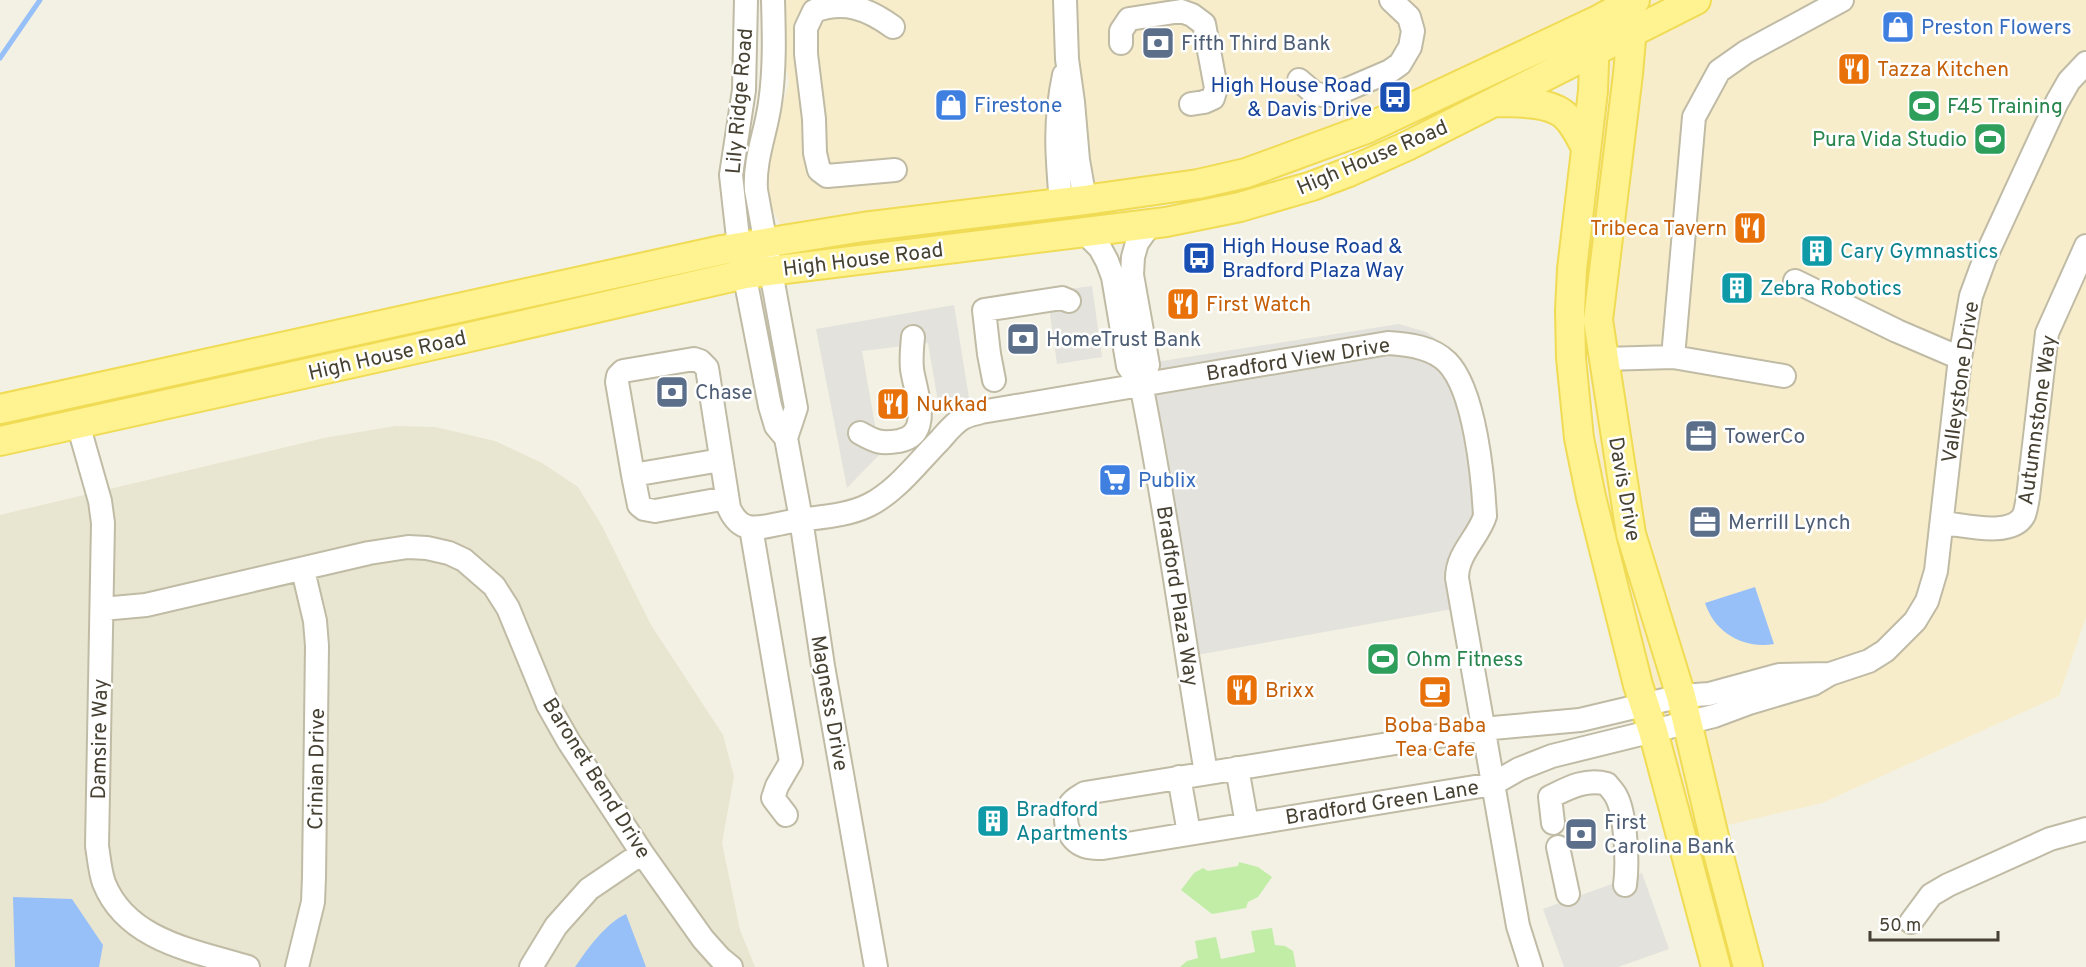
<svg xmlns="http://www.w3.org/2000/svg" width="2086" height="967" font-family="Overpass,sans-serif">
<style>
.residential{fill:#e8e5d0}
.commercial{fill:#f8edcb}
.green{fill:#c1eda7}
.parking{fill:#e3e2dc}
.water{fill:#98c0f8}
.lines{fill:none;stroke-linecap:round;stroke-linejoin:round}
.stream{stroke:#98c0f8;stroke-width:5}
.minor-casing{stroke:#c0bba5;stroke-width:26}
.major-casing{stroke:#f0db54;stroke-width:32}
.minor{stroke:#fff;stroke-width:22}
.major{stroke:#fff290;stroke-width:28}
.labels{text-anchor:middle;stroke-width:5;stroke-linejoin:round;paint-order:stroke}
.shop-label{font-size:21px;fill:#366cbe;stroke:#fff;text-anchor:start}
.service-label{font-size:21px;fill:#4e5e75;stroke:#fff;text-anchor:start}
.food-label{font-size:21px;fill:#c56008;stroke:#fff;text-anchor:start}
.transit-label{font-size:21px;fill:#164399;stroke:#fff;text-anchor:end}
.street-label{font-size:21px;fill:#464132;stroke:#fff}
.leisure-label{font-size:21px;fill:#27864d;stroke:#fff;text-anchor:start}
.culture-label{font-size:21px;fill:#0d838f;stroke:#fff;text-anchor:start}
</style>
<rect width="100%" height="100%" fill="#f3f1e3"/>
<path class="residential" d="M396,426L435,427L495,441L542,463L578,487L602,526L651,625L723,735L734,776L722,843L740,930L755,967H0V515L324,438Z"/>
<path class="commercial" d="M774,0H2086V617L2059,696L1822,803L1690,834L1608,529L1585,337L1612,26L1523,64L1285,178L781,226L766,197V161L789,83Z"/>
<path class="green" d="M1239,862L1258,867L1272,877L1258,897L1248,902L1246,908L1212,914L1181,890L1194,873L1203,868L1208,871L1238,866Z
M1272,928L1275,945L1285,946L1293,951L1296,967H1180L1187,961L1198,958L1195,941L1216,937L1221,959L1255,952L1251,931Z"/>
<path class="parking" d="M1092,286L1102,357L1057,364L1047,292Z
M954,305L970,404L940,414L928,343L862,351L880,454L847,488L816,329Z
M1399,324L1426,332L1453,351L1472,393L1495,525L1479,551L1468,573L1469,606L1191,656L1143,364Z
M1642,873L1669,949L1618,967H1564L1543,909Z"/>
<path class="water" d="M1755,587L1774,644C1743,649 1715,633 1705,603Z
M13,897L72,899L103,945L99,967H15Z
M626,914L646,967H575C588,948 605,924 626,914Z"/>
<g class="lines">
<path class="stream" d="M0,58L40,0"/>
<g class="minor-casing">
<path id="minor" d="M746,0L744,90L731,175L739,247L770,406L776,426L786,438
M773,0C774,34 775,69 770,103C766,133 754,159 756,190L796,408L786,438L801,519L823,666L876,967
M1065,0L1067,59L1073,102L1078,160L1085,200
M893,27C867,8 844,0 814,11L806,28V54L814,119L815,153L819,170L827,176L895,170
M1121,43V31L1129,19L1181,11L1192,15L1204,24L1216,88L1213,98L1204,102L1191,104
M1299,80L1314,93L1322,95H1334L1390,71L1400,64L1410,47L1413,31L1409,17L1391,0
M1061,203C1057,156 1054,123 1064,75
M1084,232L1100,248L1107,261L1113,277L1128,366L1141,384C1167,513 1184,643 1206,773
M1795,281L1897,331L1960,358
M1673,357L1784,376
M1604,359L1673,357L1694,117L1719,71L1746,52L1842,0
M994,380L989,354L984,310L1062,298L1069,301
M1141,384L1148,365L1132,275L1133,257L1137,243L1151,223
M78,424L100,501L103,523L97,846C99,858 100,872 104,883C127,941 195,951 248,967
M860,433C876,442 881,444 899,441C934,434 915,392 912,369C911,359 912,347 913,337
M721,460L633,475L617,382L618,376L623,371L694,359L700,361L707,368L729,508C741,535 758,528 783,523C810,517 843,518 869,505C897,491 918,462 940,440C947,432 954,423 963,418C968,415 975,414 981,412L1388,343C1408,344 1432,347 1447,362C1475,390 1483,477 1485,516C1478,538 1457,553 1457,578L1518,926L1531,967
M633,475L639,505L644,509L655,511L727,498
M1943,523C1964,525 2012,538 2024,515C2026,510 2027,502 2028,497L2047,333L2086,246
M751,528L791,762L777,786L773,798L786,815
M102,609L146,605L369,553L408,547L427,548L449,553L464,560L494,586L508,608L548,705L569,742L642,853L703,939L720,958L731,967
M1830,674L1779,675L1709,694L1681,696L1580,720L1482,729L1085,793C1079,797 1070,801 1068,809C1062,825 1071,843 1088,847C1093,848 1098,848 1103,848L1493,784L1519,769L1552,756L1714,716L1749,703L1813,684L1830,674L1869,661L1885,651L1915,621L1927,601L1936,571L1960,358L1971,296L1985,258L2057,102L2069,81L2086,63
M1237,768L1247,824
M1179,777L1189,833
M1553,823L1550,797C1568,788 1586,778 1607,784C1610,788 1614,792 1616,796C1626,814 1628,864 1625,885
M1558,847L1568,894
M1911,922L1931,895L1948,885L2050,839L2086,829
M297,967L313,902L314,877L317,646L315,621L303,570
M531,967L556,926L589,889L642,853"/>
</g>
<g class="major-casing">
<path id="major" d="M1633,17L1628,74L1598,320L1631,534L1681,696L1715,841L1748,967
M1595,35L1593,91L1572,269L1570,311L1571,358L1579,438L1591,497L1638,685L1653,731L1716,967
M1497,102C1517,103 1544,101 1562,113C1573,121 1580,136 1586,148
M0,409L722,250L863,227L1085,200L1198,184L1246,173L1366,129L1596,21L1635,0
M0,441L461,339L745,274L1166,222L1240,207L1312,186L1349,172L1407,146L1696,0"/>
</g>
<use href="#minor" class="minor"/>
<use href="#major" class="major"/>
</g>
<defs>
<g id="shop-square" transform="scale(1.725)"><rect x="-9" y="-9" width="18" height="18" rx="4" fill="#3f7fe0" stroke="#fff"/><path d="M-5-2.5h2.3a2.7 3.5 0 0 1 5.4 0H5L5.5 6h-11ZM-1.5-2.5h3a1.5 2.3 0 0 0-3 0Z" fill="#fff"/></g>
<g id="bank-square" transform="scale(1.725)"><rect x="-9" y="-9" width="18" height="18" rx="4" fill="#5c6f8a" stroke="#fff"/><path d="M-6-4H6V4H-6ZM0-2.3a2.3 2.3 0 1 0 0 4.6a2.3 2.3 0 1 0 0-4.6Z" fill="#fff"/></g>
<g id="restaurant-square" transform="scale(1.725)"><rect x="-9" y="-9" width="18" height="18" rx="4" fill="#e8710a" stroke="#fff"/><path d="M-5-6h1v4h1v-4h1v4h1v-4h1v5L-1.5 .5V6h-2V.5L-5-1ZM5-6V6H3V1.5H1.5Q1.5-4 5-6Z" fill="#fff"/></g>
<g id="bus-square" transform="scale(1.725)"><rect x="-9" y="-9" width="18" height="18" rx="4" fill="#1a4fb4" stroke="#fff"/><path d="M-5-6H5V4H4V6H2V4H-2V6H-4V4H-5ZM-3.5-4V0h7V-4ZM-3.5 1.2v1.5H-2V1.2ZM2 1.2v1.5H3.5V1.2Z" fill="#fff"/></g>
<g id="stadium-square" transform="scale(1.725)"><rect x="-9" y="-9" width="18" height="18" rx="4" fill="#2e9e5b" stroke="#fff"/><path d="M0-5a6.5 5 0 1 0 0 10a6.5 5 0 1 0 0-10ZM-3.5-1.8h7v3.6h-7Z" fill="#fff"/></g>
<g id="building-square" transform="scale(1.725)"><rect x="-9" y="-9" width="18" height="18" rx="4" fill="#0f9aa8" stroke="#fff"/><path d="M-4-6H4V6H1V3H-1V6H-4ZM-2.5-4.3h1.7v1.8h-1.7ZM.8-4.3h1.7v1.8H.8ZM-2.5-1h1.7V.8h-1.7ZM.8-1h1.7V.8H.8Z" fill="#fff"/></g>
<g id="office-square" transform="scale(1.725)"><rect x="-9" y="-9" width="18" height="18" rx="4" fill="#5c6f8a" stroke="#fff"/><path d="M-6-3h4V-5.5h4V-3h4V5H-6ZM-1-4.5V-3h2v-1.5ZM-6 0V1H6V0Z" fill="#fff"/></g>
<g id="supermarket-square" transform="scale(1.725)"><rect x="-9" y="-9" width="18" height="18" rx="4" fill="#3f7fe0" stroke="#fff"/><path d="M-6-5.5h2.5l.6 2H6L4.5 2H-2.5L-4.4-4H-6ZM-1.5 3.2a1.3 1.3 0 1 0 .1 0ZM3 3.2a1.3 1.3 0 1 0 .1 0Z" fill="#fff"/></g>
<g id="cafe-square" transform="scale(1.725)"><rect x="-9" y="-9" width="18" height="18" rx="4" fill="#e8710a" stroke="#fff"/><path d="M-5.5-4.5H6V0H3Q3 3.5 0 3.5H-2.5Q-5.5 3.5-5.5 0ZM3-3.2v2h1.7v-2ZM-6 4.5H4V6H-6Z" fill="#fff"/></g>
</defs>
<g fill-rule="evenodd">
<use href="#shop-square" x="1898" y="27"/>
<use href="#bank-square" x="1158" y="43"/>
<use href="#restaurant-square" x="1854" y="69"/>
<use href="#bus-square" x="1395" y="97"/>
<use href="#shop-square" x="951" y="105"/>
<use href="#stadium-square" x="1924" y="106"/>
<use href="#stadium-square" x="1990" y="139"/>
<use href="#restaurant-square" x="1750" y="228"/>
<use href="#building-square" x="1817" y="251"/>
<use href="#bus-square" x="1199" y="258"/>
<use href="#building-square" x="1737" y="288"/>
<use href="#restaurant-square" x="1183" y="304"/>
<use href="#bank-square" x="1023" y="339"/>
<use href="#bank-square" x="672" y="392"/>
<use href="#restaurant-square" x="893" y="404"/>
<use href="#office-square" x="1701" y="436"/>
<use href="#supermarket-square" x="1115" y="480"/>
<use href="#office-square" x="1705" y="522"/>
<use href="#stadium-square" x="1383" y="659"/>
<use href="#restaurant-square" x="1242" y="690"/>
<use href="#cafe-square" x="1435" y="692"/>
<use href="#building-square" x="993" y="821"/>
<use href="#bank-square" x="1581" y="834"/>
</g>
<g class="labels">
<g class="shop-label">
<text x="1921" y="34">Preston Flowers</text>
<text x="974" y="112">Firestone</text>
<text x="1138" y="487">Publix</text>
</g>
<g class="service-label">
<text x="1181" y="50">Fifth Third Bank</text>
<text x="1046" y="346">HomeTrust Bank</text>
<text x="695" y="399">Chase</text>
<text x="1724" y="443">TowerCo</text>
<text x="1728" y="529">Merrill Lynch</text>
<text x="1604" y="829">First<tspan x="1604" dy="24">Carolina Bank</tspan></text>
</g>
<g class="food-label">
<text x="1877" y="76">Tazza Kitchen</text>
<text x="1727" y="235" text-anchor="end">Tribeca Tavern</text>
<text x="1206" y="311">First Watch</text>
<text x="916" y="411">Nukkad</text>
<text x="1265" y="697">Brixx</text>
<text x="1435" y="732" text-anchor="middle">Boba Baba<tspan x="1435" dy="24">Tea Cafe</tspan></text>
</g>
<g class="transit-label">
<text x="1372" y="92">High House Road<tspan x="1372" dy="24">&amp; Davis Drive</tspan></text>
<text x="1222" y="253" text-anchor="start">High House Road &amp;<tspan x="1222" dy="24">Bradford Plaza Way</tspan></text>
</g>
<g class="street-label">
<text transform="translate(739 101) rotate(-85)" y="7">Lily Ridge Road</text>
<text transform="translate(1372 157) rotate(-23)" y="7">High House Road</text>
<text transform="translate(863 259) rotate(-7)" y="7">High House Road</text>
<text transform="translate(387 355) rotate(-13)" y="7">High House Road</text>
<text transform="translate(1298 359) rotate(-9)" y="7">Bradford View Drive</text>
<text transform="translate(1960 382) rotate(-82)" y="7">Valleystone Drive</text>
<text transform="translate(2037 420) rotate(-82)" y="7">Autumnstone Way</text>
<text transform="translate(1625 489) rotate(80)" y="7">Davis Drive</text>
<text transform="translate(1178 596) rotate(81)" y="7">Bradford Plaza Way</text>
<text transform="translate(830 703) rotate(80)" y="7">Magness Drive</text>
<text transform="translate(99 739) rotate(-89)" y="7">Damsire Way</text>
<text transform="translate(316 769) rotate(-89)" y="7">Crinian Drive</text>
<text transform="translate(597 778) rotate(58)" y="7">Baronet Bend Drive</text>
<text transform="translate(1382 802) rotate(-9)" y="7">Bradford Green Lane</text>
</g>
<g class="leisure-label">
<text x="1947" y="113">F45 Training</text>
<text x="1967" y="146" text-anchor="end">Pura Vida Studio</text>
<text x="1406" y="666">Ohm Fitness</text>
</g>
<g class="culture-label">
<text x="1840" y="258">Cary Gymnastics</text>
<text x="1760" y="295">Zebra Robotics</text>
<text x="1016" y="816">Bradford<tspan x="1016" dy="24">Apartments</tspan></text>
</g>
</g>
<path d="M1870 931v9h128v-9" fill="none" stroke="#464132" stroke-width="3"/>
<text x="1879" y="931" font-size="18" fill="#464132" stroke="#ffffff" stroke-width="4.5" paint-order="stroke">50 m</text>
</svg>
